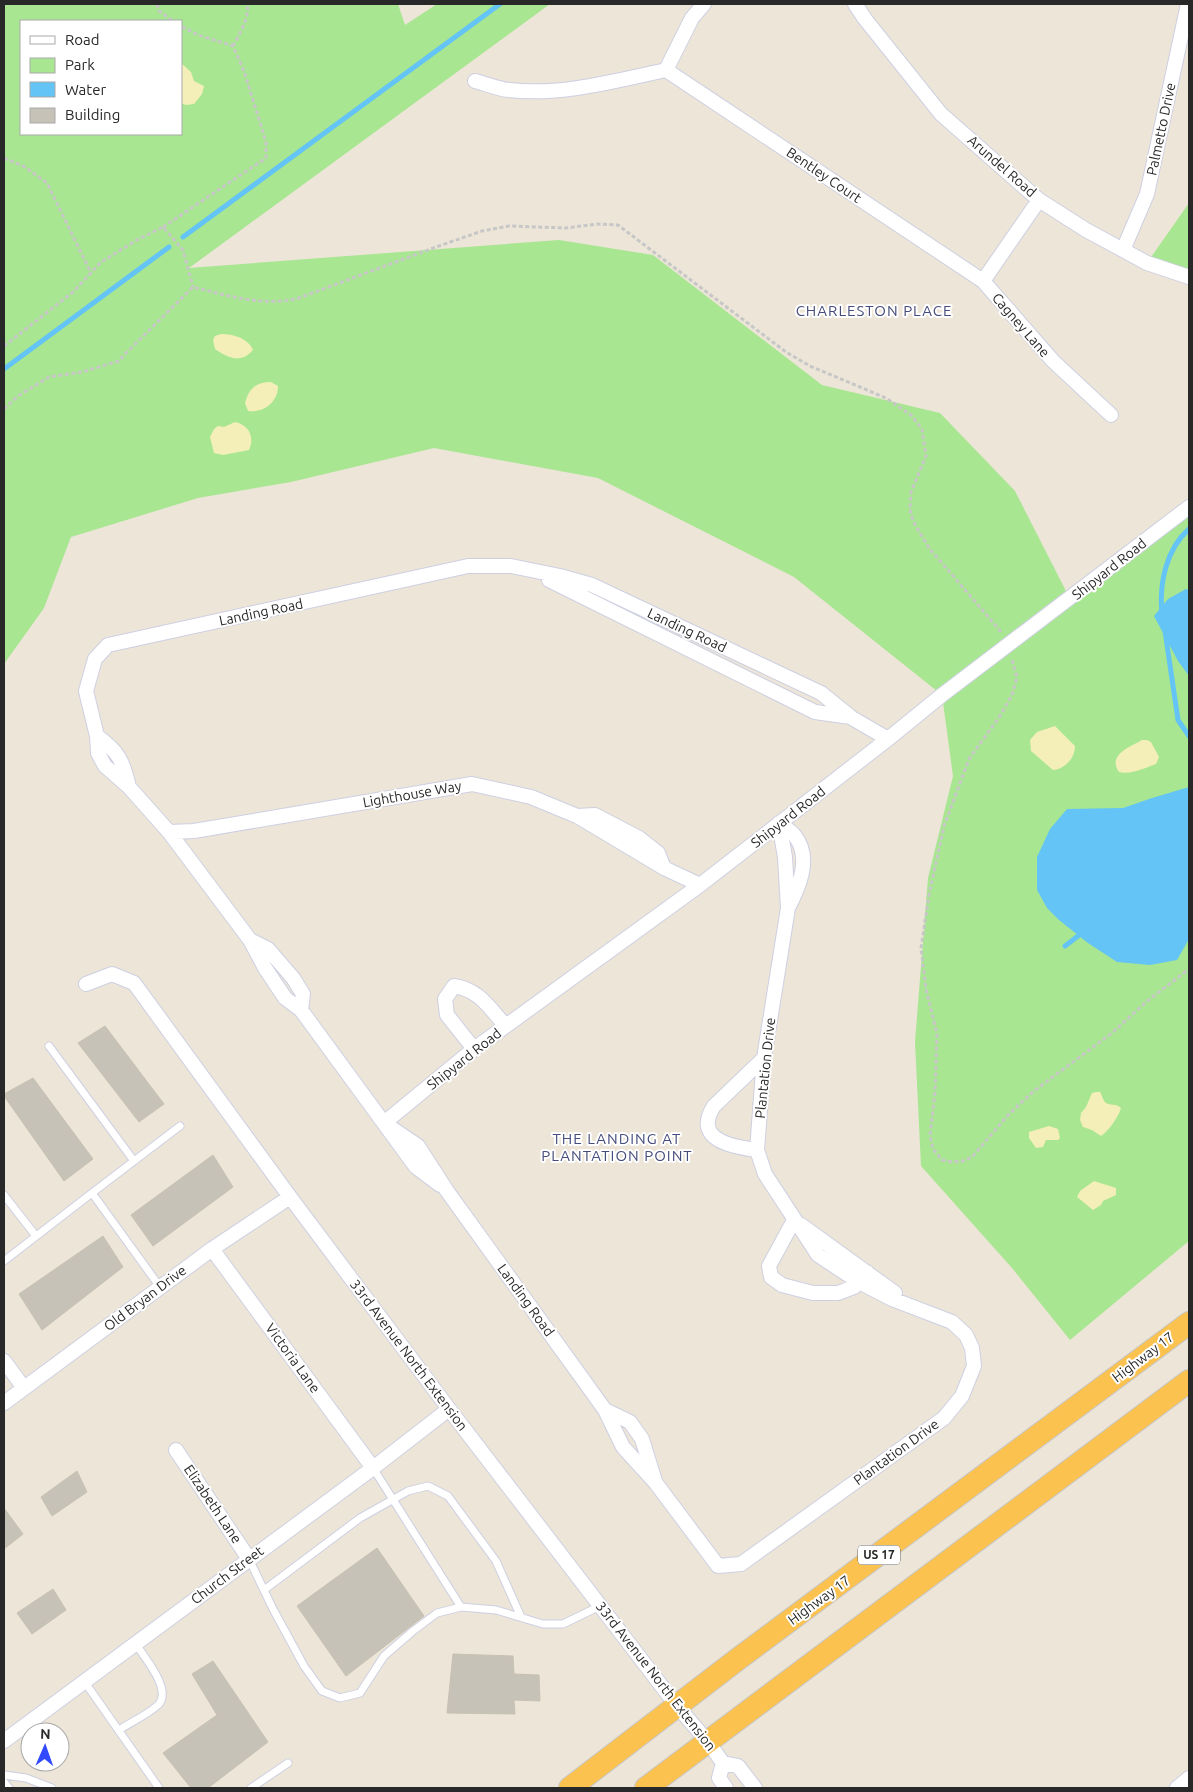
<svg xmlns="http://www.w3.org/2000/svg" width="1193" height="1792" font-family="Ubuntu,sans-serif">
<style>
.green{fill:#a8e691;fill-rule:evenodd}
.sand{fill:#f4efb9}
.water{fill:#64c4f5}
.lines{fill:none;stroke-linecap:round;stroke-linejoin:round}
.stream{stroke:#64c4f5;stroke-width:5}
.building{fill:#c7c2b8;stroke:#c7c1b2}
.service-casing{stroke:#ced0e2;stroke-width:9}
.minor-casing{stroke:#ced0e2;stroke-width:16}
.trunk-casing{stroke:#c7c7c7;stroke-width:24}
.path{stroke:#c7c7c7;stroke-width:3;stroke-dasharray:4 2.5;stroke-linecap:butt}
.service{stroke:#fff;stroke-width:7}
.minor{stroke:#fff;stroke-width:14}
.trunk{stroke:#fcc250;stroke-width:22}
.labels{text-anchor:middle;stroke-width:4;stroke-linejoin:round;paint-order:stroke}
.shield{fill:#fff;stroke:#686868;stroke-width:1}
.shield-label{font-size:12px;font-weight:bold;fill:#282828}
.street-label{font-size:14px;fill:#282828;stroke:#fff}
.neighbourhood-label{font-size:15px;letter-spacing:1px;fill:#464c7b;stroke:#fff}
</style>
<rect width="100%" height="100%" fill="#ece5d8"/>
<path class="green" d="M4,4H398L405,25L437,4H550L189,268L559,240L653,255L822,385L940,413L1015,491L1070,599L1189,510V1241L1070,1340L1012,1268L921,1166L915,1042L928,878L953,776L942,695L794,577L598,478L434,448L291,482L198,498L71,537L44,608L4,664ZM21,21H181V134H21Z
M1189,203V277L1147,263Z"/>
<path class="sand" d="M181,63L191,72L194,81L204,86L202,94L194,104L186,105L181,103Z
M221,334C233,334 248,338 253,350C241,364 228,358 215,349L213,340L215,336Z
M271,382L278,386C278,402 264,413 248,411L245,403C249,388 256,382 271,382Z
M235,422C249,425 255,437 249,450L223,455L214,453L210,437L214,429L218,426L224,427Z
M1055,726L1075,746C1075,758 1065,769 1053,770L1031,751L1030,740L1037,732Z
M1142,740H1147L1151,742L1159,757L1156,764C1145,768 1131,775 1119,772C1107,755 1130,747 1142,740Z
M1096,1092H1100C1102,1095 1103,1101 1106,1103C1110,1106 1116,1103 1121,1108C1119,1116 1108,1132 1101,1136L1092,1130L1083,1127L1080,1120L1081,1113L1086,1107L1092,1093Z
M1049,1126L1058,1129L1060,1138L1058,1140H1046L1043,1147L1036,1148L1029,1138V1132Z
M1094,1181L1116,1188V1195L1103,1201L1101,1205L1093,1210L1077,1197L1080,1191Z"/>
<path class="water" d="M1186,589L1189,590V676L1178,661L1154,616L1168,599Z
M1189,787V939L1177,960L1150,965L1117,962L1088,943L1059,920L1047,908L1037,890V857L1050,829L1067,809L1123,808L1152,798Z"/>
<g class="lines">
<path class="stream" d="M183,237L500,4
M4,369L169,247
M1162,613C1159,584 1166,549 1189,529
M1165,631L1178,720L1189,736
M1065,946L1082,933"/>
</g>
<path class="building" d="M105,1026L164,1104L139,1122L78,1043Z
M33,1078L93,1159L64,1181L4,1096V1094Z
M213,1155L233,1187L153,1246L131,1215Z
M103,1236L123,1267L42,1330L19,1294Z
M77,1471L87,1492L52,1516L41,1497Z
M4,1508L23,1534L4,1549Z
M377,1548L424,1616L346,1676L297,1606Z
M53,1589L66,1610L32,1634L17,1613Z
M453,1654L513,1656L514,1674L539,1675L540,1701L514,1700L515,1714L447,1713Z
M213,1661L268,1742L208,1788H191L163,1753L217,1715L192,1674Z"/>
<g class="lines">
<g class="service-casing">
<path id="service" d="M49,1046L134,1161L92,1193
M134,1161L180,1126
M4,1195L36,1236
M4,1261L92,1193L160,1287
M373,1468L461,1607
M249,1559L273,1609L304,1666L322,1691L340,1698L360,1693L384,1656L413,1631L437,1613L461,1607L496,1610L543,1624H563L600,1606
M264,1590L360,1518L408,1491L428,1486L448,1496L496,1561L521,1617
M84,1681L159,1788
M119,1730C131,1722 147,1715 158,1705C173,1690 144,1657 135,1643
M4,1775L26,1778L52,1788
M4,1782L9,1788
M251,1788L288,1763"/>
</g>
<g class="minor-casing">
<path id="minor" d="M855,4L865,19L941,114L1039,200L1086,230L1147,263L1189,277
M666,70L983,281L1053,361L1111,415
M475,81C486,84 498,89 509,90C561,96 615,81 666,70L692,18L704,4
M1123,250L1147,194L1188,4
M983,281L1039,200
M549,580L815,712L851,717
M97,736C119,752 123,761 129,787
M577,816L595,815L639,838L658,853L664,868
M779,823C784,827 791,831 795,836C812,858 799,887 788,908
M169,832L194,831L472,784L531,797L577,816L664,868L700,885
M250,940L268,949L293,978L303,994L301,1010
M86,984L112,974L134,983L290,1197L449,1409L677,1706L708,1742L723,1763L738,1766L755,1788
M474,1049L447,1015L445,999L454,986C480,990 489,1008 506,1026
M384,1123L418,1146L447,1191L605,1410L623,1447L655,1482L718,1566L741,1564L944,1418L962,1396L974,1366L972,1348L966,1335L952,1322L892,1299L859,1282L818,1255L765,1174L757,1150L764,1058L788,908L785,857L779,823
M384,1123L474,1049L700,885L888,739L942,695L1189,507
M757,1150C733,1147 692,1140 714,1106L764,1058
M440,1185L416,1167L301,1010L285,998L265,968L250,940L169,832L129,787L105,766L98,753L97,736L86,691L95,659L108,645L468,566H511L560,576L592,585L821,693L852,718L888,739
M794,1220L769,1266L771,1277L782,1285L813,1293H838L854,1287L867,1272
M801,1225L895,1293
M212,1249L373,1468
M4,1361L24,1388
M4,1403L212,1249L290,1197
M605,1410L630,1422L642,1439L655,1481
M176,1450L249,1559
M4,1741L373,1468L449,1409
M723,1763L719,1778L726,1788
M1177,1788L1189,1778"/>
</g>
<g class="trunk-casing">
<path id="trunk" d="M570,1788L738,1659L1189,1323
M646,1788L1189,1381"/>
</g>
<path class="path" d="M157,4L159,11L173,21
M233,46C239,35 250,17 247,4
M4,158L25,167L47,183L91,273
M163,227L266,158V142L244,71L233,46L198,35L181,26
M4,346L73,292L101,262L137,240L163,227L183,250L193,287
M4,409L18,396L49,377L82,372L119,361L124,355L193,287C229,296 263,307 299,298L436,247L482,231L509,226L566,228L597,224L618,225L786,352L810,366L886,398L911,415L922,429L926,456L911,492L910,509L913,521L929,548L1002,633
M1012,660L1017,677L1012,695L1000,716L969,759L944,826L929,895L921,948L926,989L937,1034L935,1092L930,1136L933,1149L942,1160L952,1162L963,1161L972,1157L1009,1114L1034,1091L1112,1033L1146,1002L1189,969"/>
<use href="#service" class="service"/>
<use href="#minor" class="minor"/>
<use href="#trunk" class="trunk"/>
</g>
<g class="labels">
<rect class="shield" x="858" y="1545.5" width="42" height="19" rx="4"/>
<g class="shield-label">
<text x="879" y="1559">US 17</text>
</g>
<g class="street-label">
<text transform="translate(1161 129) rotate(-78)" y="5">Palmetto Drive</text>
<text transform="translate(1002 166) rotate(41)" y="5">Arundel Road</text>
<text transform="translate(824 175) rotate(34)" y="5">Bentley Court</text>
<text transform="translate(1021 325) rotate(49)" y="5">Cagney Lane</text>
<text transform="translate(1109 569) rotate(-38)" y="5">Shipyard Road</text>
<text transform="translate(261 612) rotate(-12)" y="5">Landing Road</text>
<text transform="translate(687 630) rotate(25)" y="5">Landing Road</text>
<text transform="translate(412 794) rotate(-10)" y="5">Lighthouse Way</text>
<text transform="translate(788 817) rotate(-38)" y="5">Shipyard Road</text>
<text transform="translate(464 1059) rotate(-38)" y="5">Shipyard Road</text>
<text transform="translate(765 1068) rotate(-84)" y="5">Plantation Drive</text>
<text transform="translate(145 1298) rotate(-37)" y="5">Old Bryan Drive</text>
<text transform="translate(526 1300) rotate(54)" y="5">Landing Road</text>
<text transform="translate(409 1355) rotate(53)" y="5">33rd Avenue North Extension</text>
<text transform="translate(1143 1357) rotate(-37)" y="5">Highway 17</text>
<text transform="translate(293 1358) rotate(54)" y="5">Victoria Lane</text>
<text transform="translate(896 1452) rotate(-36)" y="5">Plantation Drive</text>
<text transform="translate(213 1504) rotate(56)" y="5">Elizabeth Lane</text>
<text transform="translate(227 1575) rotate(-37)" y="5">Church Street</text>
<text transform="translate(819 1600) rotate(-36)" y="5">Highway 17</text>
<text transform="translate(656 1676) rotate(52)" y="5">33rd Avenue North Extension</text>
</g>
<g class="neighbourhood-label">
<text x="874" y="316">CHARLESTON PLACE</text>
<text x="617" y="1144">THE LANDING AT<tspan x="617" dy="17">PLANTATION POINT</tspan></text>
</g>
</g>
<rect width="1193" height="1792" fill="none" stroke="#282828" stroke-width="10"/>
<rect x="20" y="20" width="162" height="115" fill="#ffffff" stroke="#a9a9a9"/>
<rect x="30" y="36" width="25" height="8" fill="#ffffff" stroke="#a9a9a9"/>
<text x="65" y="45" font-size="15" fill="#282828">Road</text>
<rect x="30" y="58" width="25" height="15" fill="#a8e691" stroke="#a9a9a9"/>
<text x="65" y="70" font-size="15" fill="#282828">Park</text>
<rect x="30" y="82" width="25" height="15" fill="#64c4f5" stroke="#a9a9a9"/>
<text x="65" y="95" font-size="15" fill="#282828">Water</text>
<rect x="30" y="108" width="25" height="15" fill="#c7c2b8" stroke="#a9a9a9"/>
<text x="65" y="120" font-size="15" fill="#282828">Building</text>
<g transform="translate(45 1747) rotate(2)"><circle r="24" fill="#ffffff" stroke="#a9a9a9"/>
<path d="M0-4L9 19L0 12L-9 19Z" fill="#324aff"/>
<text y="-8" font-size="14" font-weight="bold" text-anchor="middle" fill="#282828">N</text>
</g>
</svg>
